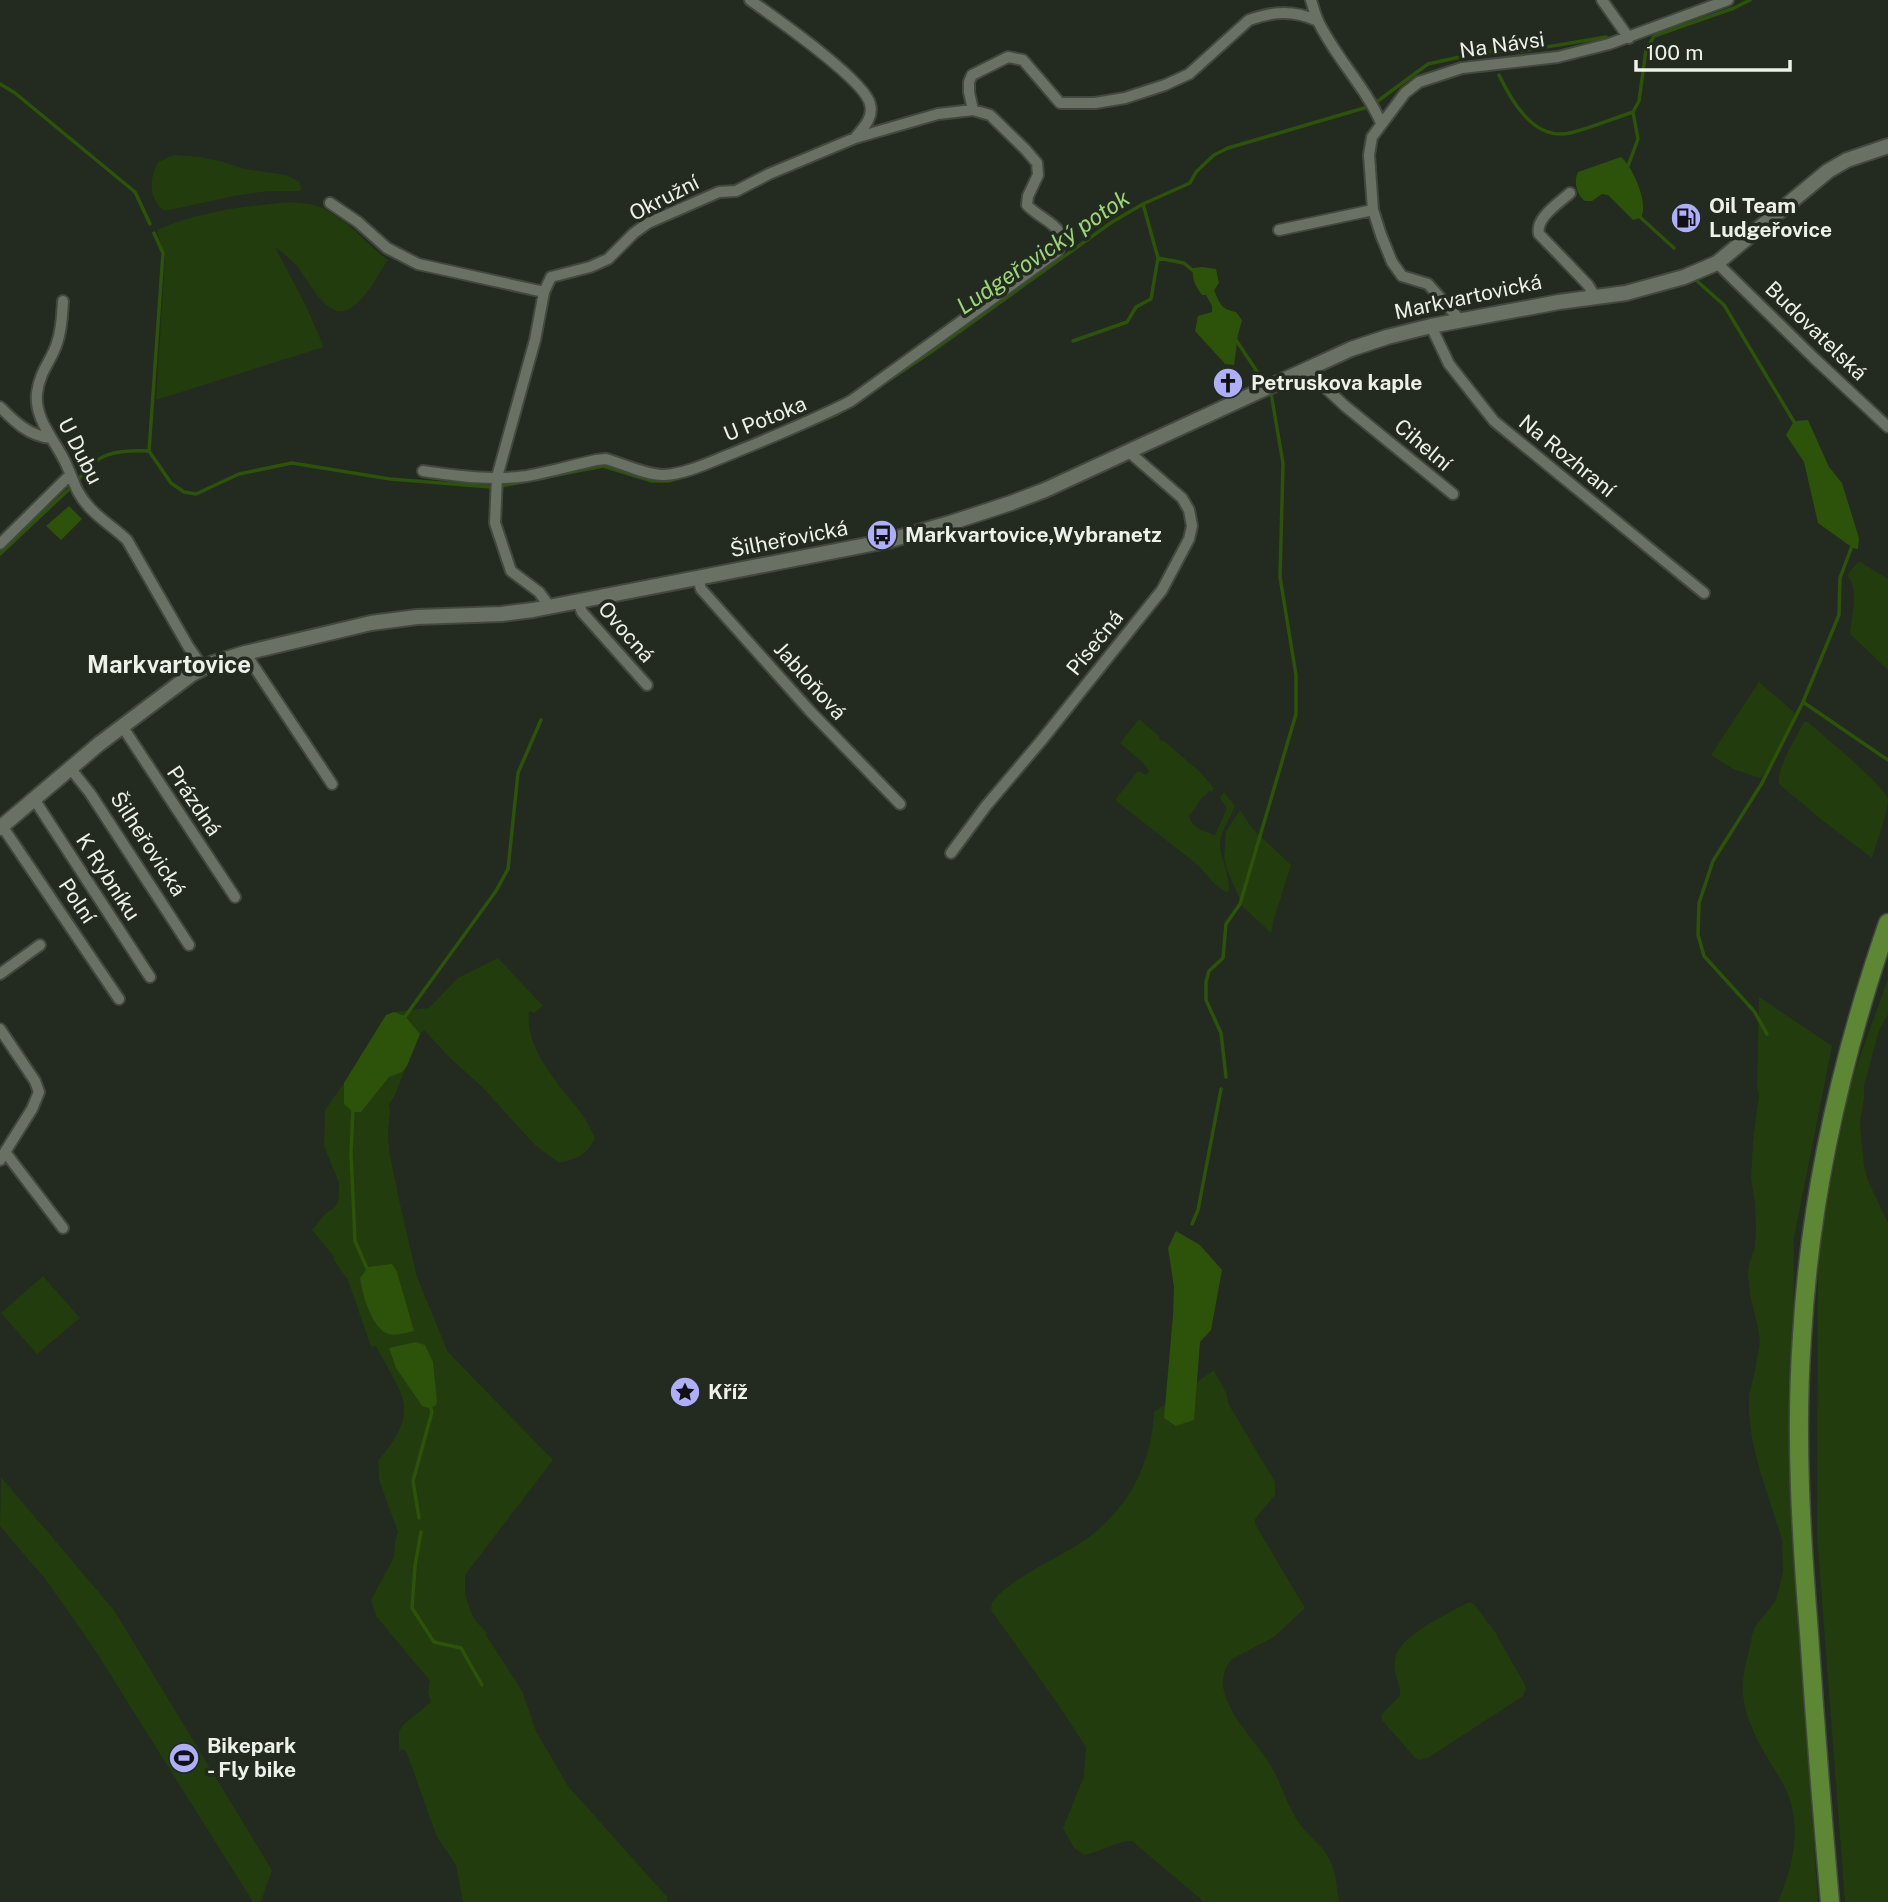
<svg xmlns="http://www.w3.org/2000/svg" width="1888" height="1902" font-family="'Public Sans',sans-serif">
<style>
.green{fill:#223c0d}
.water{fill:#2d520a}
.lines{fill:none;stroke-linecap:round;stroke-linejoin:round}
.stream{stroke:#2d520a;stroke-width:3.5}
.minor-casing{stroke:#42483e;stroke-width:14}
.tertiary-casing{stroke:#42483e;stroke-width:18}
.primary-casing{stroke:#42483e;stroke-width:21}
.minor{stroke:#697164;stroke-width:10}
.tertiary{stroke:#697164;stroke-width:14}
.primary{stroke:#5d8734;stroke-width:18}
.labels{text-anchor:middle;stroke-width:7;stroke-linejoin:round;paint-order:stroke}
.street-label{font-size:21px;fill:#ecf1e9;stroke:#232a1f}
.poi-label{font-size:21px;font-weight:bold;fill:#ecf1e9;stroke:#232a1f;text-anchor:start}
.water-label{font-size:23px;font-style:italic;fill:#9dd578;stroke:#232a1f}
.quarter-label{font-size:24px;font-weight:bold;fill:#ecf1e9;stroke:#232a1f}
</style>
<rect width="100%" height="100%" fill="#232a1f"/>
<path class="green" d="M174,155L201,157L223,162L245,169L286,175L300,182L301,190L299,191H268L234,196L165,211C148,200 149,178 158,162Z
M291,202C304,203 317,204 328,211C351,223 367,245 388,260C378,274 367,298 351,308C327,323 309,280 296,265C290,259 282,252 275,247L306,306L324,347L156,400L165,258L157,230C199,211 245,206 291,202Z
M1859,561L1888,579V670L1850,634C1851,616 1860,590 1847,575Z
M1759,682L1795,713L1789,729L1765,774L1760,778L1733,769L1711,755Z
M1139,719L1159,736L1160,740L1165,742L1200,772L1214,788L1212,792L1209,791L1205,796L1202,797L1192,813L1189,815C1190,827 1205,832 1215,835L1227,808L1220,798L1224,792L1235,806C1230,819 1221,830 1220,844C1220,859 1233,882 1228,893C1217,888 1207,876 1199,866L1115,800L1138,771L1146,775L1149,771L1143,763L1120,743Z
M1804,722H1808C1821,734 1885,786 1888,799C1888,810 1876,846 1872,858L1823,821L1779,784C1776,768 1797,736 1804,722Z
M1240,810L1252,828L1291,865L1275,916L1271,933L1243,907L1227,870L1224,856L1226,831Z
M498,958L543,1006L534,1013L529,1011C524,1046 557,1083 578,1109C585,1117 590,1128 595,1138C588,1155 576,1159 559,1163L535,1145L483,1088L450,1058L424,1030L418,1037L394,1097L389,1104L390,1113L388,1129L389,1151L400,1204L417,1277L448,1352L553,1460L465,1575V1594L470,1610L475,1620L487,1633L486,1635L522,1691L536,1731L568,1786L668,1898L667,1902H463L456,1865L437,1837L406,1751L402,1749L399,1752V1731L404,1724L431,1702L428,1693L430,1681L376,1616L371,1600L394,1557L395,1542L398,1532L379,1480L378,1461C422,1408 403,1399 376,1346L371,1347L348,1280L333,1259L335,1258L312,1230L326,1213L334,1208L338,1202L339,1183L324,1146L325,1110L344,1083L386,1015L394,1012L429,1008L458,978Z
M1888,979V1014L1879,1031L1864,1086V1098L1860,1124L1864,1166L1868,1181L1888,1223V1902H1845L1817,1535L1818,1247L1850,1084Z
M1759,997L1832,1046L1794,1238L1792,1514L1818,1902H1778C1793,1865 1802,1830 1787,1792C1780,1776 1768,1761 1760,1745C1752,1729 1744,1712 1743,1694C1741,1675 1749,1654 1752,1635L1755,1627L1776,1600L1783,1572L1782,1540L1760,1471L1752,1439L1749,1415V1395L1755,1371L1760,1341L1757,1323L1750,1295L1748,1273L1749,1264L1755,1247L1756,1229L1755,1204L1751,1179L1753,1141L1759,1095L1757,1087Z
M43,1276L80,1318L37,1354L1,1313Z
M1214,1370L1227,1395L1228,1403L1275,1482V1495L1255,1519V1524L1305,1608L1274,1637L1232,1659C1202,1694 1255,1737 1271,1766C1282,1785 1287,1805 1299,1823C1308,1836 1324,1846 1330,1860C1336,1873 1337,1889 1339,1902H1204L1132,1841C1115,1841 1101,1852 1084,1855L1074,1848L1063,1828L1084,1776L1086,1747L1057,1703L991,1610L992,1602C1008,1583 1031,1571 1053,1559C1068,1550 1085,1542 1098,1530C1134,1498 1151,1460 1154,1412Z
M1,1477L114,1610L272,1870L261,1902H253L93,1647L46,1580L0,1526Z
M1469,1602L1474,1604L1495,1632L1525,1685L1526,1689L1523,1696L1428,1758L1420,1760L1415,1758L1382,1720L1381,1715L1400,1696C1401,1683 1392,1674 1395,1658C1400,1635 1449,1613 1469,1602Z"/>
<path class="water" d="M1621,157C1633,167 1649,203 1641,218L1633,220L1608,195L1602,194L1592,201H1585C1577,195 1573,182 1578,172Z
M1202,267L1216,269L1219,283L1214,290C1220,304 1221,309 1236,312L1242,320L1238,335L1234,365L1225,364L1195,331L1198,316L1212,312V306L1206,295H1202C1195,285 1192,280 1193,268Z
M1808,420L1829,467L1842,483L1859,538L1858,549L1853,548L1818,523L1804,462L1786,435L1794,421Z
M69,506L82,519L61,540L46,526Z
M394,1012L405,1016L420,1034L407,1066L402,1072L389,1077L361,1112H353L344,1104V1083L386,1015Z
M1176,1231L1200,1245L1222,1270L1211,1330L1200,1342L1194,1420L1176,1426L1164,1418L1173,1315L1174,1287L1168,1248Z
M392,1264L397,1272L414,1331C405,1333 394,1337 386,1333C371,1326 362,1293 360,1278L368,1267Z
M416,1342L425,1345L433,1362L437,1402L435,1406L428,1408L422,1406L396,1368L389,1348Z"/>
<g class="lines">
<path class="stream" d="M1499,75C1512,102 1534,141 1570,133C1591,128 1612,119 1633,112
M0,84L15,93L135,192L150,224
M1628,166L1638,139L1633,112L1639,101L1646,50L1654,36L1734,8L1750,0
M1143,204L1158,258L1184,263L1197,274
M1639,214L1641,218L1674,248
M1697,281L1724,305L1796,425
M1236,340L1264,382
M1073,341L1127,322L1136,307L1151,299L1158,258
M886,382L931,352L1112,222L1143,204L1190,183L1196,172L1214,155L1228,148L1371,106L1428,64L1487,51L1517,52L1606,37
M759,448L836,415L845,410
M149,451L163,253L154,233
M77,482C95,452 117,450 149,451L171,483L184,492L196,494L239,474L292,463L390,479L491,487
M501,486L603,466L652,481H670L680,477
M0,554L68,490
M1803,702L1888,760
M404,1018L496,891L508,869L518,773L541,720
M1767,1034L1754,1011L1704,956L1698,935L1699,903L1713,861L1762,783L1803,702L1839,615L1840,578L1852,546
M1226,1077L1221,1033L1206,1000V982L1209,971L1223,958L1226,924L1240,904L1296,714V675L1280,577L1283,463L1271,393
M353,1109L351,1153L355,1241L369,1273
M1192,1224L1198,1210L1221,1089
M419,1518L413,1481L432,1412L430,1404
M421,1532L415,1566L412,1608L434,1642L461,1648L482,1685"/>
<g class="minor-casing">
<path id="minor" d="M750,0C774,17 865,80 870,104C874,118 863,128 855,138
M1311,0C1313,7 1315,14 1318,21C1335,57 1365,86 1381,123
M1602,0L1629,38
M973,110L969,92V82L972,75L1008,57L1023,60L1060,103H1095L1125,98L1165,85L1189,74L1249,20C1274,11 1294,10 1318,21
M1570,193C1559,203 1535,218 1539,234L1569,265L1588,285L1596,298
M330,203L358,222L387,248L418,264L544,292
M1279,230L1373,210
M1717,263L1815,359L1888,427
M63,301C62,315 62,329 57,343C51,362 40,370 37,393C34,421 57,442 67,466C75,484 76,493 90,508C101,520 116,529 127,540L188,646L203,668
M1460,320L1428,284L1402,276L1392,262L1381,235L1373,210L1369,155L1372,137L1405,93L1419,82L1462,68L1558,57L1609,44L1728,0
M1431,326L1449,364L1494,421L1704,593
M1307,369L1316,379L1345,406L1453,494
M0,407C15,422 29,436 51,438
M423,471C457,476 492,481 527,476C550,472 573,465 596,460L606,459C624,464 645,475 664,475C686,474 710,462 731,454C772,437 812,421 851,401L1057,252C1073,227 1041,221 1027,205L1028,196L1038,175L1037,163L1025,149L990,115L973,110L938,114L855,138L769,174L736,191L719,192L648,223L634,233L608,259L590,267L551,277L544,292L535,340L497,477L495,523L511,571L539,592L550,607
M0,544L70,475
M698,578L701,589L810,711L900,804
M578,602L582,612L647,685
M245,653L332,784
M122,726L235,897
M70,768L90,793L189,945
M34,799L150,977
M2,826L119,999
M951,853L986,806L1041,741L1162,590L1189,539L1192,526L1189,510L1182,498L1129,452
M0,974L40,945
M0,1029L35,1081L39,1092L32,1109L0,1160
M5,1152L63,1228"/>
</g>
<g class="tertiary-casing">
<path id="tertiary" d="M0,828L99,744L192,674L213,663L245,653L371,623L417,617L501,614L533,610L887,541L950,523L1011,503L1045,490L1351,349L1387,337L1431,326L1559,302L1626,293L1684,277L1717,263L1828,171L1847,160L1888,146"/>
</g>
<g class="primary-casing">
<path id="primary" d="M1830,1902C1822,1812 1815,1722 1809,1633C1801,1534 1795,1435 1802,1336C1810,1196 1842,1056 1888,923"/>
</g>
<use href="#minor" class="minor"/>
<use href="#tertiary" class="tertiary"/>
<use href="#primary" class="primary"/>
</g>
<defs>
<g id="fuel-disc" transform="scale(1.575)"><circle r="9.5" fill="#aeaefa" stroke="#232a1f"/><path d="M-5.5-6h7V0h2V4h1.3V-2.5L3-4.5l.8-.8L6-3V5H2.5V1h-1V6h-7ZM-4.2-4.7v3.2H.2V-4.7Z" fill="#111"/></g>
<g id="church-disc" transform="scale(1.575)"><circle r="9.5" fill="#aeaefa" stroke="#232a1f"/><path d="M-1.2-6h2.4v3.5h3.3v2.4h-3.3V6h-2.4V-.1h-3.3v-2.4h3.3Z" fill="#111"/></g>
<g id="bus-disc" transform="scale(1.575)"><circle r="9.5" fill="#aeaefa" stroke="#232a1f"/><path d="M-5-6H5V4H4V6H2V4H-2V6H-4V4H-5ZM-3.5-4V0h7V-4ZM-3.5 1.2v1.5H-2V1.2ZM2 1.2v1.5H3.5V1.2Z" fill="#111"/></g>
<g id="sight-disc" transform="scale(1.575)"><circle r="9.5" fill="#aeaefa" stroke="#232a1f"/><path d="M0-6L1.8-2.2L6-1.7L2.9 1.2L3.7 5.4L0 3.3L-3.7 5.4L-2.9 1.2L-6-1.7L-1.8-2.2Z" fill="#111"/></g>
<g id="stadium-disc" transform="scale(1.575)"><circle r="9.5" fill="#aeaefa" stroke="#232a1f"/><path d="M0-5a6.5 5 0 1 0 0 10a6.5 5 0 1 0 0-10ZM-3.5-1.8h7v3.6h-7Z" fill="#111"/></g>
</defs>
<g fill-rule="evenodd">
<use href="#fuel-disc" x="1686" y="218"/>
<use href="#church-disc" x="1228" y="383"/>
<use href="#bus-disc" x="882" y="535"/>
<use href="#sight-disc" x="685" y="1392"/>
<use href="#stadium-disc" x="184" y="1758"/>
</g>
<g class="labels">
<g class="street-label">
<text transform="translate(1502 45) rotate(-8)" y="7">Na Návsi</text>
<text transform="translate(664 198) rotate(-27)" y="7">Okružní</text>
<text transform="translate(1468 297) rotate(-12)" y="7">Markvartovická</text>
<text transform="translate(1816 331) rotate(44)" y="7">Budovatelská</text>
<text transform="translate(765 419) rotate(-22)" y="7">U Potoka</text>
<text transform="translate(1423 445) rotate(40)" y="7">Cihelní</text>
<text transform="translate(80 451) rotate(63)" y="7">U Dubu</text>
<text transform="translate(1567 456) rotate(39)" y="7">Na Rozhraní</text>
<text transform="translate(789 539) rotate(-11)" y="7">Šilheřovická</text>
<text transform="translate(626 632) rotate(49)" y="7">Ovocná</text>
<text transform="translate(1095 643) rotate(-51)" y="7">Písečná</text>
<text transform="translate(810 681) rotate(48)" y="7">Jabloňová</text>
<text transform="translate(194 801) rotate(56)" y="7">Prázdná</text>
<text transform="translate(148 844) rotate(57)" y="7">Šilheřovická</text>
<text transform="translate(108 877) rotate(57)" y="7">K Rybníku</text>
<text transform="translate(77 901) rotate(56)" y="7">Polní</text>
</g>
<g class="poi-label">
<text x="1709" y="213">Oil Team<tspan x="1709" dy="24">Ludgeřovice</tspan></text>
<text x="1251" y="390">Petruskova kaple</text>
<text x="905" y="542">Markvartovice,Wybranetz</text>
<text x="708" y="1399">Kříž</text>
<text x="207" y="1753">Bikepark<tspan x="207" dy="24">- Fly bike</tspan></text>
</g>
<g class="water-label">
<text transform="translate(1043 252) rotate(-34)" y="8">Ludgeřovický potok</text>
</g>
<g class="quarter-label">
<text x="169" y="673">Markvartovice</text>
</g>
</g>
<path d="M1636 60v10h154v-10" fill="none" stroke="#ecf1e9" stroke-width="3.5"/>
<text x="1646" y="60" font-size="21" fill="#ecf1e9" stroke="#232a1f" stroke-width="5" paint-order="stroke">100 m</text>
</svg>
